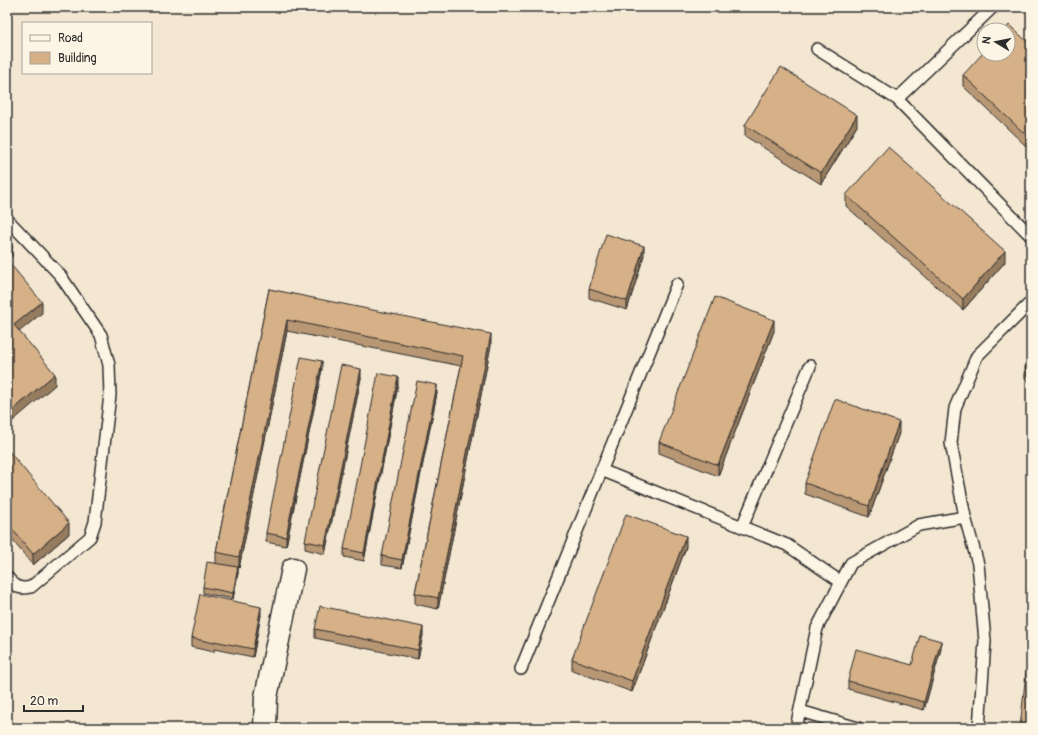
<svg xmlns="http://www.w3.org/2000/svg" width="1038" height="735" font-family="Pangolin,sans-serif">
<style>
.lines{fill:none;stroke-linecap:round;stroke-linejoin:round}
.service-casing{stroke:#2b2b2b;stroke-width:14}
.minor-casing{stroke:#2b2b2b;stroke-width:25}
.service{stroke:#fcf5e5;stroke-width:11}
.minor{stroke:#fcf5e5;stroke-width:22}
.wall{fill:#b89774;stroke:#2b2b2b}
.shaded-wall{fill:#967b5e;stroke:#2b2b2b}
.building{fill:#d6b087;stroke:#2b2b2b}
</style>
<rect width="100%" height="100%" fill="#f4e7d2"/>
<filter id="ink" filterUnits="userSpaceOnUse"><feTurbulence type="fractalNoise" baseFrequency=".025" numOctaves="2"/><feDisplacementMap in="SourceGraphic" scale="8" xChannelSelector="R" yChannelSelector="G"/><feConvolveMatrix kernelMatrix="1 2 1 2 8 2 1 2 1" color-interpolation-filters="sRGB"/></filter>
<g filter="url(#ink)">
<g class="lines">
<g class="service-casing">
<path id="service" d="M817,49L897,99L1031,236
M897,99L993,7
M7,219L60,275L101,335L109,365L110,395L95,522L90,537L31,587C18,590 15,586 7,577
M601,470L787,545L841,582
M965,517L951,443L955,408L977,356L1031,302
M742,527L810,366
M521,669L677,284
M800,711L858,728
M796,728L817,628L851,563L919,525L965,517L978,564L985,641L979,728"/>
</g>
<g class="minor-casing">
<path id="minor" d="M265,728L266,697L293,569"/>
</g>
<use href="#service" class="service"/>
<use href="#minor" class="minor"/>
</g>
<path class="wall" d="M1031,45L1027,147L963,86V75Z
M745,125L857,126L821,184L745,136Z
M846,195L1005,262L963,310L846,206Z
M644,255L627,310L589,298V289Z
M269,289L491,345L438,609L415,604V593L461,366L287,331L239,568L238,567V573L233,599L203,593V587L216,563V552Z
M774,331L718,476L659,453V442Z
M1031,360V384L1025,378V367Z
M322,369L286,546L266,542V533Z
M361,378L325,554L305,549V541Z
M398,385L364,561L344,557V549Z
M437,393L402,568L382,565V556Z
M899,433L869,517L805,494V483Z
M7,449L69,534L33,565L7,534Z
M686,547L632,692L572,670V659Z
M261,615L253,657L214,649V652L191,647V638Z
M315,629L423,635L418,659L315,638Z
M941,649L924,710L848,689V681L912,665Z"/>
<path class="shaded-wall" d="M857,115V126L821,184V173Z
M1031,131V142L1027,147V136Z
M12,245V256L7,260V249Z
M644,246V255L627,310V301Z
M1005,251V262L963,310V299Z
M42,302V313L14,336V325Z
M287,320V331L239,568V557Z
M774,320V331L718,476V465Z
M491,334V345L438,609V598Z
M322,361V369L286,546V537Z
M361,369V378L325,554V545Z
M55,374V385L7,426V415Z
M398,377V385L364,561V553Z
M437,385V393L402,568V560Z
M899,422V433L869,517V506Z
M69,523V534L33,565V554Z
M686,536V547L632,692V681Z
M238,567V573L233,599V593Z
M261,607V615L253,657V649Z
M423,627V635L418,659V650Z
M941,641V649L924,710V702Z"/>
<path class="building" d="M1009,25L1031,45V131L1027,136L963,75L984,52V54H1008V30H1005Z
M781,67L857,115L821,173L745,125Z
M888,147L1005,251L963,299L846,195Z
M606,234L644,246L627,301L589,289Z
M7,239L12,245L7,249Z
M7,260L42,302L14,325L55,374L7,415Z
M269,289L491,334L438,598L415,593L463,356L287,320L239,557L216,552Z
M715,297L774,320L718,465L659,442Z
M301,357L322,361L286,537L266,533Z
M1031,360V373L1025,367Z
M341,365L361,369L325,545L305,541Z
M378,373L398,377L364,553L344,549Z
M417,381L437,385L402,560L382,556Z
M835,399L899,422L869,506L805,483Z
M7,449L69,523L33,554L7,523Z
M626,514L686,536L632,681L572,659Z
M207,562L238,567L233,593L203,587Z
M200,594L261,607L253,649L214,641V643L191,638Z
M320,606L423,627L418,650L315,629Z
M920,635L941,641L924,702L848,681L856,649L912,665Z
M1027,663L1031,664V728H1020Z"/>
</g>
<rect width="1038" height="735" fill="none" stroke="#fcf5e5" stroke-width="24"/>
<rect x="12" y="12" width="1014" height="711" fill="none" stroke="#2b2b2b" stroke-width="1.5" filter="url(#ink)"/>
<rect x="22" y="22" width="130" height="52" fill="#fcf5e5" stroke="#a8a49b"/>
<rect x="30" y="35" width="20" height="6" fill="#fcf5e5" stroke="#a8a49b"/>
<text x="58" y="42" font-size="12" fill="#2b2b2b">Road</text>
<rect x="30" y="52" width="20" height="12" fill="#d6b087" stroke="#a8a49b"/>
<text x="58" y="62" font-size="12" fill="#2b2b2b">Building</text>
<g transform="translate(996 42) rotate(280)"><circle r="19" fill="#fcf5e5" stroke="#a8a49b"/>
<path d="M0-3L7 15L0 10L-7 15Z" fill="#2b2b2b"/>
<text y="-6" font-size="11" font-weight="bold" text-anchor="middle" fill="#2b2b2b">N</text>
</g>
<path d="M24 705v6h59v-6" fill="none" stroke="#2b2b2b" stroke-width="2"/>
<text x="30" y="705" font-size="12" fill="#2b2b2b" stroke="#fcf5e5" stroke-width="3" paint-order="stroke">20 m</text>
</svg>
